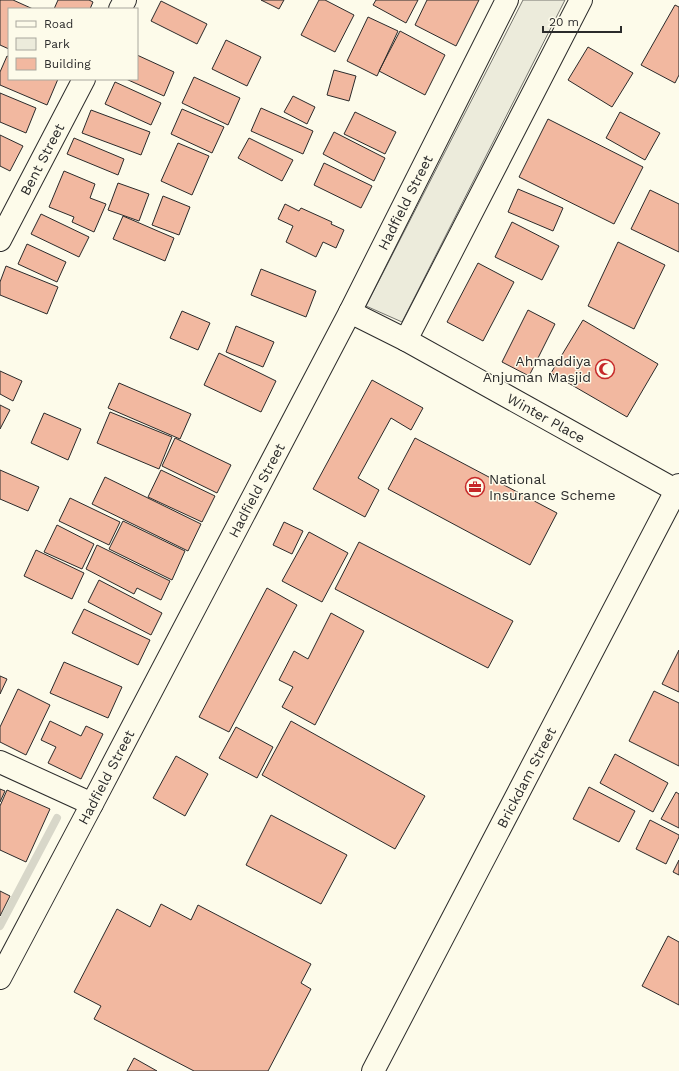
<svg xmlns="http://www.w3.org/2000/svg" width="679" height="1071" font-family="'Work Sans',sans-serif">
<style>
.green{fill:#ecebdb;stroke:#74746e}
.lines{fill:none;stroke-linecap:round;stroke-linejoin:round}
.stream{stroke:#d8d7c9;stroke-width:8}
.building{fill:#f2b8a0;stroke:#2b2b2b}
.minor-casing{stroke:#2b2b2b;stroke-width:24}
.minor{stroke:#fdfbea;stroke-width:22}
.labels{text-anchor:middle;stroke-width:3;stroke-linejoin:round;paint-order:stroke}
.street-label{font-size:14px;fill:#2b2b2b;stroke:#fdfbea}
.poi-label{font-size:14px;fill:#2b2b2b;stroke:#fdfbea;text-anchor:end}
</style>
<rect width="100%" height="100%" fill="#fdfbea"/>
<path class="green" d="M523,0H565L402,322L366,306Z"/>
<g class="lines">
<path class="stream" d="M0,926L57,818"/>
</g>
<path class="building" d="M0,0H13L33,9H9V49L0,45Z
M58,0H89L93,2L90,9H54Z
M261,0H284L279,9Z
M319,0H325L354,15L335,52L301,35Z
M376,0H418L406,23L373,5Z
M427,0H479L456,46L415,25Z
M161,1L207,24L197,44L151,21Z
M675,5L679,7V75L675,83L641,65Z
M368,17L398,31L377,76L347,61Z
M400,31L445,55L425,95L379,71Z
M226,40L261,57L247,86L212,69Z
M588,47L633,73L612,107L568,80Z
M137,55L174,72L164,96L126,79H137Z
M7,56L9,57V79H58L47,105L0,85V72Z
M334,70L356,76L349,101L327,95Z
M194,77L240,98L228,125L182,103Z
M115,82L161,103L151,125L105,104Z
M0,93L36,108L26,133L0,122Z
M293,96L315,107L307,124L284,112Z
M261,108L313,131L303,154L251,131Z
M182,109L224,127L212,153L171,134Z
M91,110L150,132L141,155L82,133Z
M355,112L396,132L385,154L344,134Z
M620,112L660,133L645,160L606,138Z
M548,119L643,167L614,224L519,177Z
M334,132L385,158L374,181L323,154Z
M0,135L23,146L10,171L0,166Z
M74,138L124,159L118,175L67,154Z
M249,138L293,160L282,181L238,158Z
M178,143L209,156L192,195L161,181Z
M324,163L372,186L361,208L314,185Z
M64,171L95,184L90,198L106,204L94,232L72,222L74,217L49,207Z
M118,183L149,194L139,221L108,210Z
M518,189L563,208L553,231L508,212Z
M650,190L679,204V252L631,229Z
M163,196L190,207L179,235L152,225Z
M285,204L299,211L301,208L332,222L331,224L344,230L336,248L323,242L316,257L286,242L293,226L278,219Z
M41,214L89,237L79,257L31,234Z
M123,216L174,238L165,261L113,239Z
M512,222L559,246L542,280L495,257Z
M618,242L665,265L634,329L588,306Z
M27,244L66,262L57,282L18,264Z
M478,263L514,282L483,341L447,322Z
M6,266L58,287L47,314L0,295V282Z
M261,269L316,291L306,317L251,295Z
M528,310L555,324L529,376L502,362Z
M182,311L210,323L198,350L170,338Z
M583,320L658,364L627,417L551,373Z
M236,326L274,342L263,367L226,352Z
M219,353L276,381L261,412L204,385Z
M0,371L22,381L13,401L0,394Z
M372,380L423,408L411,430L391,418L358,478L379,490L365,517L313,489Z
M119,383L191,414L180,439L108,408Z
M0,405L10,410L0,429Z
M110,412L172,437L159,469L97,443Z
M44,413L81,429L68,460L31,443Z
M175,438L231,465L217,493L162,466Z
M415,438L557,513L530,565L388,489Z
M0,470L39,487L28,511L0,499Z
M161,470L215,496L202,522L148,497Z
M105,477L201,524L188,551L92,504Z
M70,498L120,522L109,545L59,521Z
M123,521L185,551L172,580L109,549Z
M284,522L303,531L292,554L273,545Z
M57,525L94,544L82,569L44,552Z
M309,532L348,553L322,602L282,581Z
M359,542L513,621L488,668L335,589Z
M97,545L170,581L161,600L137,588L134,594L86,569Z
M36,550L84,573L72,599L24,576Z
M99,580L162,613L151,635L88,602Z
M267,588L297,605L229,732L199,717Z
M84,609L150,640L138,665L72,633Z
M331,613L364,631L315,725L282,707L293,687L279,680L294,651L308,659Z
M679,650V692L662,684Z
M64,662L122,687L108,718L50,693Z
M0,676L7,679L0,694Z
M18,689L50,705L26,755L0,742V727Z
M654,691L679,703V766L629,741Z
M50,721L81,736L86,726L103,734L81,779L48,763L56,747L41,740Z
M291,721L425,796L395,849L262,775Z
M236,727L273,747L257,778L219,758Z
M615,754L668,783L653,812L600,783Z
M176,756L208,774L185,816L153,798Z
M589,787L635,811L619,842L573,819Z
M0,789L5,791L0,802Z
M7,790L50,809L26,862L0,850V806Z
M676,792L679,794V828L661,819Z
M271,815L347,855L321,904L246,865Z
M650,820L679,835V837L666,864L636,849Z
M679,860V875L673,872Z
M0,891L10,896L0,916Z
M161,904L191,920L198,905L311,964L301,983L311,989L268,1071H194L94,1019L101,1006L74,992L117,909L150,927Z
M668,936L679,942V1005L642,986Z
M134,1058L157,1071H127Z"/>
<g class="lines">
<g class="minor-casing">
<g id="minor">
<path d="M120,9L125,0"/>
<path id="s1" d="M0,240L84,79"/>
<path id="s2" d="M350,312L406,340L679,492"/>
<path d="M406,340L581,0"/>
<path d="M0,762L92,804"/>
<path id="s3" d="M0,978L92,804L350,312L507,0"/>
<path id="s4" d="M373,1071L679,485"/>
</g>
</g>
<use href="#minor" class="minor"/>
</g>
<defs>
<g id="mosque-ring" transform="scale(1)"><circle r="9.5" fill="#fdfbea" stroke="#c62828" stroke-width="1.5"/><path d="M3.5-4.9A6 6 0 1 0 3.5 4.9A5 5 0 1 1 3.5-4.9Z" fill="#c62828"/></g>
<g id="office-ring" transform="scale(1)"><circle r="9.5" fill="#fdfbea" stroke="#c62828" stroke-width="1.5"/><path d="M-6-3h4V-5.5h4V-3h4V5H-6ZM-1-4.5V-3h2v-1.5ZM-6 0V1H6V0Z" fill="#c62828"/></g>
</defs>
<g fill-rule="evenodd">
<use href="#mosque-ring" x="605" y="369"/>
<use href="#office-ring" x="475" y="487"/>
</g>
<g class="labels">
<g class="street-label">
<text dy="5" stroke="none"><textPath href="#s1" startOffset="91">Bent Street</textPath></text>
<text dy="5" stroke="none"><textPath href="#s3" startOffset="875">Hadfield Street</textPath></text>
<text dy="5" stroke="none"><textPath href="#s2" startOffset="223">Winter Place</textPath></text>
<text dy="5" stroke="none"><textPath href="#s3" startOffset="551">Hadfield Street</textPath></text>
<text dy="5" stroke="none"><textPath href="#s3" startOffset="227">Hadfield Street</textPath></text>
<text dy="5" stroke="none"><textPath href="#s4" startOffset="331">Brickdam Street</textPath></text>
</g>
<g class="poi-label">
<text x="591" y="366">Ahmaddiya<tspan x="591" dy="16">Anjuman Masjid</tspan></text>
<text x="489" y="484" text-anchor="start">National<tspan x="489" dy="16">Insurance Scheme</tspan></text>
</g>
</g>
<rect x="8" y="8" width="130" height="72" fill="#fdfbea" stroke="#a9a89e"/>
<rect x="16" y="21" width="20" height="6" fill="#fdfbea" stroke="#a9a89e"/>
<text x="44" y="28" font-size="12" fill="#2b2b2b">Road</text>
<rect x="16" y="38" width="20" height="12" fill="#ecebdb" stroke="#a9a89e"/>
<text x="44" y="48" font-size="12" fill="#2b2b2b">Park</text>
<rect x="16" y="58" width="20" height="12" fill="#f2b8a0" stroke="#a9a89e"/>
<text x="44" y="68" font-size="12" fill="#2b2b2b">Building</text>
<path d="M543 26v6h78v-6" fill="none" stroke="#2b2b2b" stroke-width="2"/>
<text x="549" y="26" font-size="12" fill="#2b2b2b" stroke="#fdfbea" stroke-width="3" paint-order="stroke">20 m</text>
</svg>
